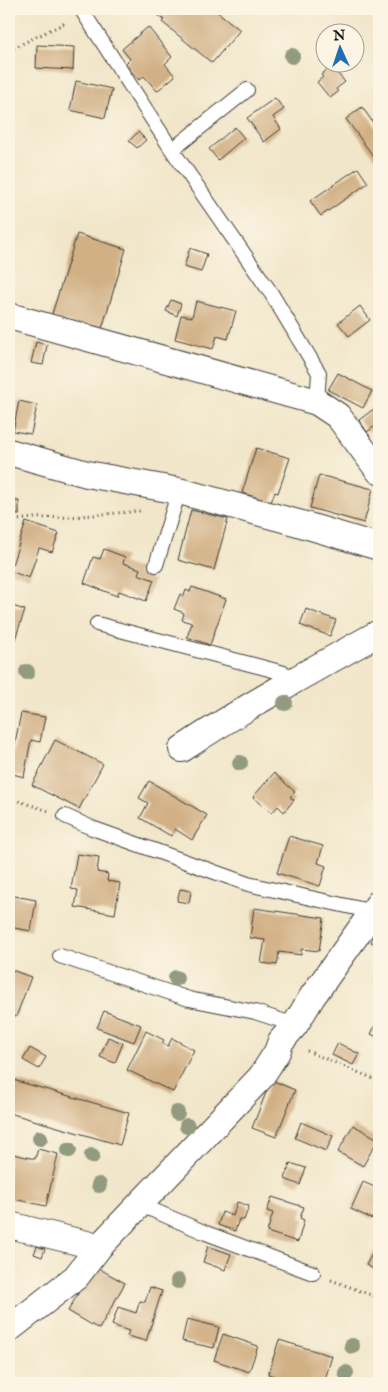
<svg xmlns="http://www.w3.org/2000/svg" width="388" height="1392" font-family="'IM FELL English',serif">
<style>
.building{fill:#d1b085}
.lines{fill:none;stroke-linecap:round;stroke-linejoin:round}
.service-casing{stroke:#3c3a36;stroke-width:16}
.minor-casing{stroke:#3c3a36;stroke-width:28}
.path{stroke:#3c3a36;stroke-width:3;stroke-dasharray:1 4;stroke-linecap:butt}
.service{stroke:#fff;stroke-width:14}
.minor{stroke:#fff;stroke-width:26}
.tree{fill:#929b80}
</style>
<rect width="100%" height="100%" fill="#fcf5e5"/>
<filter id="ink" filterUnits="userSpaceOnUse"><feTurbulence type="fractalNoise" baseFrequency=".02" numOctaves="2"/><feDisplacementMap in="SourceGraphic" scale="10" xChannelSelector="R" yChannelSelector="G"/><feConvolveMatrix kernelMatrix="1 2 1 2 8 2 1 2 1" color-interpolation-filters="sRGB"/></filter>
<filter id="wash" filterUnits="userSpaceOnUse"><feTurbulence type="fractalNoise" baseFrequency=".0096" numOctaves="4" result="noise"/><feDisplacementMap in="SourceGraphic" scale="20" xChannelSelector="R" yChannelSelector="G"/><feGaussianBlur stdDeviation="1.12" result="paint"/><feColorMatrix in="noise" values="0 0 0 0 0 0 0 0 0 0 0 0 0 0 0 0 0 1.4 0 .05"/><feComposite in="paint" operator="in"/></filter>
<g filter="url(#wash)">
<rect width="100%" height="100%" fill="#f1e6c9"/>
<g id="blocks">
<path class="building" d="M164,9H214L240,30L212,63L162,22L164,20L158,15Z
M148,27L172,57L165,64L175,76L157,91L144,76L139,80L125,64L130,59L122,49Z
M37,45L74,47L73,70L36,68Z
M331,66L345,82L336,89L338,92L330,98L317,82L323,77L321,75Z
M76,81L112,89L105,118L70,110Z
M275,98L284,109L273,117L281,129L264,142L247,118Z
M362,107L379,131V164L346,119Z
M235,127L244,138L218,160L209,149Z
M138,132L146,140L137,148L129,141Z
M358,168L368,183L321,216L310,201Z
M77,234L126,249L101,332L51,317Z
M190,248L207,254L201,272L184,267Z
M171,300L181,304L177,316L166,311Z
M196,301L236,311L228,339L217,336L213,349L175,339L181,315L192,317Z
M360,306L370,320L349,336L338,323Z
M36,342L47,345L43,365L31,363Z
M338,373L372,391L363,408L328,390Z
M19,401L37,405L31,434L13,431Z
M379,405V423L367,432L359,420Z
M256,448L290,458L278,493L275,492L271,502L242,493Z
M319,475L373,489L364,523L310,508Z
M9,501H19V515L9,514Z
M191,510L228,519L214,570L178,560Z
M26,522L59,533L52,552L39,548L29,578L10,571Z
M104,549L125,557L123,563L140,569L138,574L154,580L146,601L119,591L117,596L84,583L93,557L100,559Z
M192,587L226,599L210,645L187,637L192,623L182,620L184,613L174,609L180,594L184,596L186,590L190,592Z
M9,605L25,610L14,642L9,640Z
M306,609L336,620L330,636L300,625Z
M21,713L45,717L40,742L31,740L24,777L9,773Z
M55,740L103,764L79,809L32,785Z
M274,773L295,792L290,797L294,800L284,812L278,806L272,813L253,797Z
M149,781L207,815L192,840L175,829L171,836L140,818L148,803L139,798Z
M289,836L323,846L318,863L326,866L320,886L277,873Z
M77,854L99,857L97,872L108,874L107,881L120,883L115,914L75,907L78,890L71,889Z
M180,889L191,891L189,903L177,901Z
M9,895L36,900L31,931L9,927Z
M254,908L324,918L319,951L301,949V955L279,952L277,965L261,963L265,940L250,938Z
M376,931L379,932V946L371,942Z
M9,969L31,977L16,1017L9,1014Z
M104,1011L141,1025L134,1042L97,1028Z
M379,1018V1038L371,1034Z
M146,1031L164,1040L162,1043L168,1046L172,1038L194,1050L173,1092L127,1070Z
M108,1037L123,1043L115,1063L100,1057Z
M338,1043L359,1054L353,1065L332,1055Z
M30,1048L46,1057L39,1069L23,1060Z
M13,1080L129,1113L120,1145L9,1113V1096Z
M271,1080L295,1090L276,1137L252,1128Z
M301,1122L333,1136L326,1151L295,1138Z
M353,1125L378,1139L363,1166L338,1152Z
M38,1149L58,1154L46,1206L9,1198V1153L35,1159Z
M290,1163L306,1168L300,1185L285,1179Z
M363,1182L379,1189V1203L372,1219L351,1209Z
M272,1197L304,1207L300,1218L304,1220L298,1242L267,1232L273,1213L267,1211Z
M237,1202L249,1206L244,1220L239,1219L235,1231L218,1225L222,1212L233,1216Z
M37,1246L45,1249L42,1257L34,1254Z
M208,1246L231,1254L225,1270L203,1262Z
M373,1252L379,1255V1272L366,1265Z
M94,1266L125,1283L99,1329L68,1311Z
M150,1287L162,1291L146,1341L127,1336L129,1331L112,1325L118,1307L136,1313L140,1301L145,1302Z
M187,1319L219,1327L214,1348L182,1341Z
M223,1334L258,1346L249,1372L214,1360Z
M279,1340L332,1356L324,1383H297L268,1374Z"/>
</g>
</g>
<g filter="url(#ink)">
<use href="#blocks" fill-opacity="0" stroke="#3c3a36" stroke-width="1"/>
<g class="lines">
<g class="service-casing">
<path id="service" d="M81,9L172,150L271,293L319,373L317,402
M172,150L247,90
M156,565L179,491
M97,624L284,673L292,680
M65,816L92,828L248,884L374,912
M60,956L189,999L255,1012L295,1025
M141,1205L206,1233L313,1273"/>
</g>
<g class="minor-casing">
<path id="minor" d="M9,316L317,402L338,416L379,471
M9,452L87,474L179,491L298,523L379,547
M182,749C245,707 312,670 379,633
M9,1225L99,1247
M9,1329L76,1277L99,1247L261,1077L277,1052L281,1041L295,1025L312,997L379,903"/>
</g>
<path class="path" d="M9,50L67,22
M9,521L34,518L70,517L140,511
M9,798L49,811
M307,1051L379,1081
M331,1280L379,1298"/>
<use href="#service" class="service"/>
<use href="#minor" class="minor"/>
</g>
<g class="tree">
<circle cx="292" cy="56" r="8"/>
<circle cx="27" cy="672" r="8"/>
<circle cx="285" cy="703" r="8"/>
<circle cx="240" cy="763" r="8"/>
<circle cx="176" cy="978" r="8"/>
<circle cx="177" cy="1113" r="8"/>
<circle cx="187" cy="1126" r="8"/>
<circle cx="40" cy="1138" r="8"/>
<circle cx="69" cy="1150" r="8"/>
<circle cx="92" cy="1156" r="8"/>
<circle cx="99" cy="1185" r="8"/>
<circle cx="178" cy="1281" r="8"/>
<circle cx="352" cy="1346" r="8"/>
<circle cx="346" cy="1373" r="8"/>
</g>
</g>
<rect width="388" height="1392" fill="none" stroke="#fcf5e5" stroke-width="30"/>
<g transform="translate(340 48) rotate(357)"><circle r="24" fill="#fcf5e5" stroke="#a29e95"/>
<path d="M0-4L9 19L0 12L-9 19Z" fill="#1f6fb2"/>
<text y="-8" font-size="14" font-weight="bold" text-anchor="middle" fill="#1c1c1c">N</text>
</g>
</svg>
